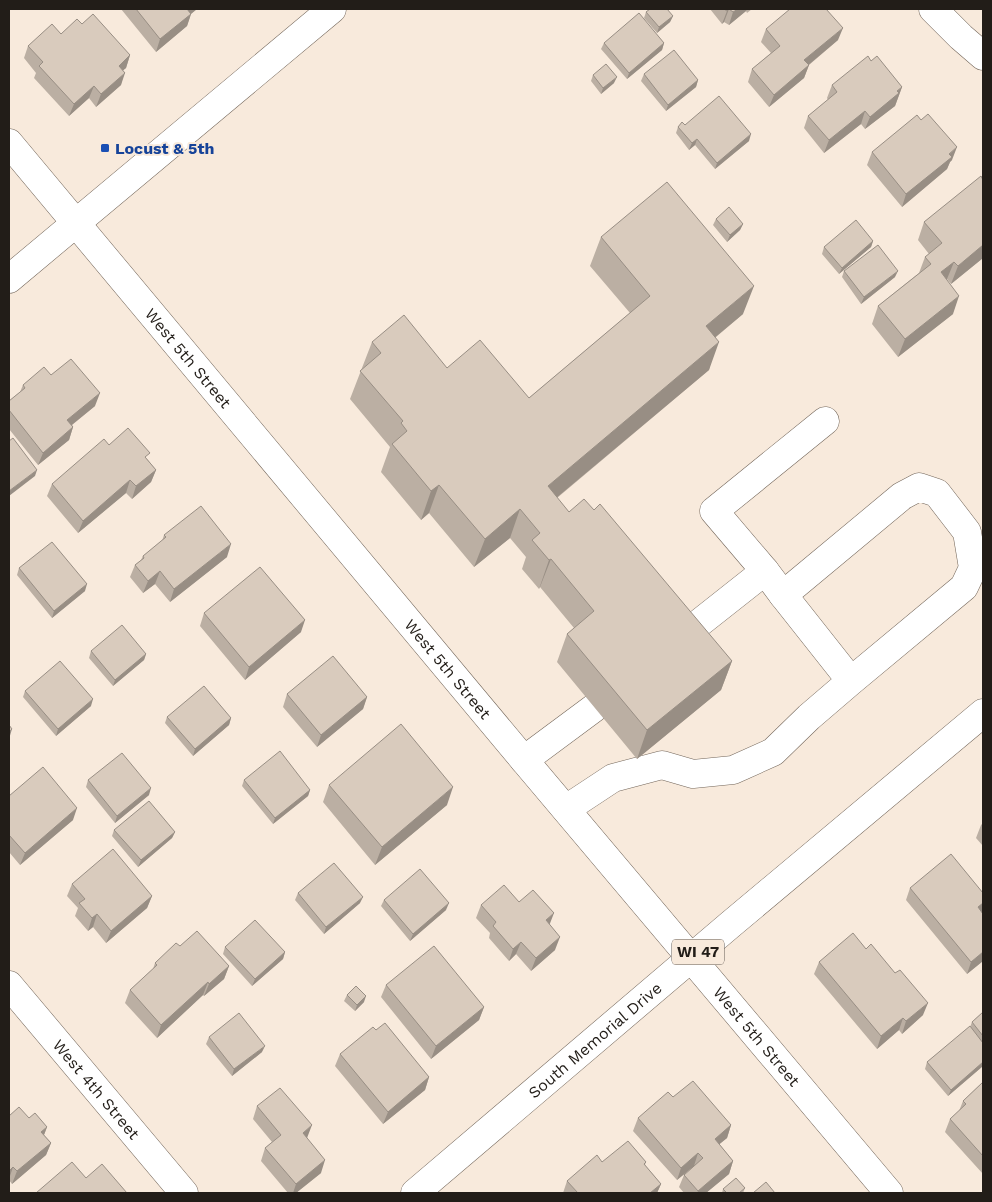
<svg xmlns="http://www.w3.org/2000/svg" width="992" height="1202" font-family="'Work Sans',sans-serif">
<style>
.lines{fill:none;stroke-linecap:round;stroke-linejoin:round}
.minor-casing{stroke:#73665a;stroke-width:29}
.major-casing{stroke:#73665a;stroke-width:29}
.minor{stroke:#fff;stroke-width:28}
.major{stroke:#fff;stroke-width:28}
.wall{fill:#bbafa3}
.shaded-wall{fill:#988e84}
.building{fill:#d9cbbd;stroke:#988e84}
.transit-dot{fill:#1a4fb4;stroke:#f8eadc;stroke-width:2}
.labels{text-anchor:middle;stroke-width:4;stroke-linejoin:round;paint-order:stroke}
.shield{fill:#f8eadc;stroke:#625a53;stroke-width:1}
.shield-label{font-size:15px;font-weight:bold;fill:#221d18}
.transit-label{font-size:16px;font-weight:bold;fill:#164399;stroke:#f8eadc;text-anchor:start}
.street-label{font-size:16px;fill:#221d18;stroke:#f8eadc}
</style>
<rect width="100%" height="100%" fill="#f8eadc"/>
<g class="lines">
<g class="minor-casing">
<g id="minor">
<path d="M933,9L961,37L983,56"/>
<path id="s1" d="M9,143L524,760L889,1193"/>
<path d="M9,279L332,9"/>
<path d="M783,595L765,571L714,511L825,421"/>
<path d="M679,639L765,571"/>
<path d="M524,760L594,708"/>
<path d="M566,809L613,778L662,765L693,774L733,770L773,752L809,717L851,681L964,587L973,568L967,532L937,493L919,487L902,496L783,595L851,681"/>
<path id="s2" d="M9,985L184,1193"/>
</g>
</g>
<g class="major-casing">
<g id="major">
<path id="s3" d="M415,1193L731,924L983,713"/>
</g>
</g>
<use href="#minor" class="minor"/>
<use href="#major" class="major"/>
</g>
<path class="wall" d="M121,9H197L191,14L187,26L156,52Z
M710,9H752L747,13L746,11L729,25L724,22L722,24Z
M646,12L673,16L670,22L657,33L644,18Z
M82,24L130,55L126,68L123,70L121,85L96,107L89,98L69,116L34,78L36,73L24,58L28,46L61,34Z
M766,29L838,40L809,65L804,78L769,107L748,82L752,69L771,53L761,42Z
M604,43H664L662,50L627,79L601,49Z
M871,61L902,87L895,106L865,129L861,124L824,153L804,128L808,116L828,100L827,98L832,85Z
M644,74L698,80L696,87L666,111L641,81Z
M593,75L614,83L601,94L591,81Z
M685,125L749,141L715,169L695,145L689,150L676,133L678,127Z
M872,152L952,160L950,162L947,169L902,207L867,165Z
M983,180V258L951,284L947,279V280L953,314L898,357L872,324L878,306L919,273L925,257L929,254L918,240L924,222Z
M716,219L743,224L740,230L727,242L713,225Z
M601,237L743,314L716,337L709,370L557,498L569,512L594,510L732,661L721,690L637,759L557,662L567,634L574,628L540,587L539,589L522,569L526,557L510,538L474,567L429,513L421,520L381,472L390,447L350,399L372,342L447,368L529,398L630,313L590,266Z
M873,241L871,247L839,274L822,254L824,247Z
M844,271L895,277L861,304L842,277Z
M51,375L95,406L72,425L73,427L69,440L38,465L9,429V401L20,392L23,385Z
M109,445L147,459L156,470L151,482L132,499L126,493L78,533L47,496L52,484Z
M164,535L227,557L170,602L155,584L143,593L130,577L135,565L141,560L143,556L162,541Z
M19,568L85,591L52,618L17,575Z
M204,613L301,632L245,680L200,626Z
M91,651L146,654L144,660L113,686L89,658Z
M25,691L91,706L56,736L23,697Z
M287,694L367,697L363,709L317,747L283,707Z
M167,717L231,718L229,725L193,756L165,723Z
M88,780L149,795L115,823L86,787Z
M244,780L310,790L308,796L273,824L242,786Z
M329,785L447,805L375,865L323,802Z
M9,796L73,820L20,865L9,852Z
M983,823V846L976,838L981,825Z
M114,830L175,832L172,838L138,867L112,836Z
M72,884L152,896L147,908L106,943L93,927L88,931L75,916L78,908L67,896Z
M910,888L983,893V911L982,912L983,961L967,974L906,900Z
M298,893L360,903L324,934L295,900Z
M384,900L446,910L410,941L381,906Z
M519,902L550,925L555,950L531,971L516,954L509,961L489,938L490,933L476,918L481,905Z
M180,946L229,966L224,979L204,996L203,995L157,1038L125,1003L130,990L153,969L155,963Z
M225,947L285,952L283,959L252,986L223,954Z
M866,949L895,973L923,1015L902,1034L899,1030L877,1049L814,974L819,962Z
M386,985L484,1007L479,1020L431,1059L381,997Z
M347,995L364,1002L355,1011L344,1001Z
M983,1012V1066L948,1096L925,1069L927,1062L970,1027L972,1022Z
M376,1030L429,1077L425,1090L383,1124L335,1066L340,1054Z
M209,1037L262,1052L232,1076L206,1044Z
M983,1082V1174L945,1132L950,1119L959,1111L963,1101Z
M673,1097L731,1125L727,1138L719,1144L733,1161L729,1174L706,1193H684L679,1187L684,1175L694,1166L677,1180L633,1131L638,1118Z
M257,1106L307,1138L321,1173L296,1193H288L261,1161L265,1148L272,1142L253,1119Z
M9,1116L29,1118L47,1127L44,1135L51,1143L46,1155L12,1184L9,1180Z
M602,1162H646L645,1165L661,1184L657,1193H563L567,1181Z
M745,1188L743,1193H722L723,1189Z"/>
<path class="shaded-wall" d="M186,9H197L182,21Z
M729,9L724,22L722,24L727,11Z
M738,9H747L746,11L729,25L733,12Z
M191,14L187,26L156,52L160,39Z
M673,16L670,22L657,33L659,27Z
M843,28L838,40L800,72L804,60Z
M664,43L662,50L627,79L629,73Z
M130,55L126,68L114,78L119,66Z
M809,65L804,78L769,107L774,95Z
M125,73L121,85L96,107L101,94Z
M617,77L614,83L601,94L603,88Z
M698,80L696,87L666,111L668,105Z
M94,86L89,98L69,116L74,104Z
M902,87L895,106L865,129L870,117Z
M865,111L861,124L824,153L829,140Z
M751,134L749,141L715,169L717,163Z
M697,139L695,145L689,150L692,143Z
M957,147L952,160L950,162L947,169L902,207L906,194Z
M743,224L740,230L727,242L730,235Z
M873,241L871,247L839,274L842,268Z
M983,245V258L951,284L958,266Z
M954,262L947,279L934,290L941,272Z
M898,271L895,277L861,304L864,297Z
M754,286L743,314L695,354L706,326Z
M959,296L953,314L898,357L905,339Z
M719,342L709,370L537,514L548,486Z
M100,393L95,406L63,432L67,420Z
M73,427L69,440L38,465L43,453Z
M37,470L35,476L9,496V491Z
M156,470L151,482L132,499L136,486Z
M130,480L126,493L78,533L83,521Z
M439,485L429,513L421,520L431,491Z
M520,509L510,538L474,567L485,539Z
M231,544L227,557L170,602L174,589Z
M551,559L540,587L539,589L549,560Z
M160,571L155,584L143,593L148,581Z
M87,584L85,591L52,618L54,611Z
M305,620L301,632L245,680L249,667Z
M146,654L144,660L113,686L115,680Z
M732,661L721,690L637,759L647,730Z
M367,697L363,709L317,747L321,735Z
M93,699L91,706L56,736L58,729Z
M231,718L229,725L193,756L195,749Z
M12,729L9,739V732Z
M453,787L447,805L375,865L382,847Z
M151,788L149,795L115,823L117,816Z
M310,790L308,796L273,824L275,818Z
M77,808L73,820L20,865L25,853Z
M175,832L172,838L138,867L141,860Z
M152,896L147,908L106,943L111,931Z
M363,897L360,903L324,934L326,927Z
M449,903L446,910L410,941L413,934Z
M983,903V911L973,920L978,907Z
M554,913L549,926L546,920Z
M97,914L93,927L88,931L92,918Z
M560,937L555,950L531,971L536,958Z
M521,942L516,954L509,961L513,949Z
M285,952L283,959L252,986L255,979Z
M983,952V961L967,974L971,962Z
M229,966L224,979L204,996L209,984Z
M208,982L203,995L157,1038L161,1025Z
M366,996L364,1002L355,1011L357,1005Z
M928,1003L923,1015L902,1034L906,1021Z
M484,1007L479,1020L431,1059L436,1046Z
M903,1018L899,1030L877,1049L881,1036Z
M265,1046L262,1052L232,1076L234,1069Z
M983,1062V1066L948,1096L951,1090Z
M429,1077L425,1090L383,1124L388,1112Z
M312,1125L307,1138L298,1146L303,1133Z
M731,1125L727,1138L710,1152L715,1139Z
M47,1127L42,1140L41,1132Z
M51,1143L46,1155L12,1184L17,1171Z
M698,1153L694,1166L677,1180L681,1168Z
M325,1160L321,1173L296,1193H293L296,1184Z
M733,1161L729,1174L706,1193H697L698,1191Z
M13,1167L9,1179V1171Z
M661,1184L657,1193H650Z"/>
<path class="building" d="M136,9H187L191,14L160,39Z
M650,9H667L673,16L659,27L646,12Z
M724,9H738L733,12L729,9L727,11Z
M790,9H826L843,28L804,60L809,65L774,95L752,69L780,46L766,29Z
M639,13L664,43L629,73L604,43Z
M93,14L130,55L119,66L125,73L101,94L94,86L74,104L39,66L43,62L28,46L52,24L61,34L77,19L82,24Z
M674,50L698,80L668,105L644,74Z
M868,56L871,61L877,56L902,87L897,91L899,93L870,117L865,111L829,140L808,116L837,92L832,85Z
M606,64L617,77L603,88L593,75Z
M719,96L751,134L717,163L697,139L692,143L678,127L682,122L685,125Z
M928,114L957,147L949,154L952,157L906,194L872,152L917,115L921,120Z
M981,176L983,180V245L958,266L954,262L941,272L959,296L905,339L878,306L931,264L925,257L942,243L924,222Z
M667,182L754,286L706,326L719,342L548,486L569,512L584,499L594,510L600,504L732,661L647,730L567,634L594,611L551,559L549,560L532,540L540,533L520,509L485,539L439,485L431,491L392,444L407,431L401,423L403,421L360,371L381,353L372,342L404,315L447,368L480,340L529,398L650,296L601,237Z
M729,207L743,224L730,235L716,219Z
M856,220L873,241L842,268L824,247Z
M878,245L898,271L864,297L844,271Z
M71,359L100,393L67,420L73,427L43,453L9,410V401L25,388L23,385L44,367L51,375Z
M128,428L150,453L145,457L156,470L136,486L130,480L83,521L52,484L104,439L109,445Z
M13,438L37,470L9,491V441Z
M201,506L231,544L174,589L160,571L148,581L135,565L144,558L143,556L166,537L164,535Z
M52,542L87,584L54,611L19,568Z
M260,567L305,620L249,667L204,613Z
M122,625L146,654L115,680L91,651Z
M333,656L367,697L321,735L287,694Z
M60,661L93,699L58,729L25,691Z
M204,686L231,718L195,749L167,717Z
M401,724L453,787L382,847L329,785Z
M9,725L12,729L9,732Z
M280,751L310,790L275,818L244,780Z
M122,753L151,788L117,816L88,780Z
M43,767L77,808L25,853L9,835V796Z
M149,801L175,832L141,860L114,830Z
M113,849L152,896L111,931L97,914L92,918L79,903L85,899L72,884Z
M951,854L983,893V903L978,907L983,914V952L971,962L910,888Z
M334,863L363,897L326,927L298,893Z
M420,869L449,903L413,934L384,900Z
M504,885L519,902L533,890L554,913L546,920L560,937L536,958L521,942L513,949L493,926L496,922L481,905Z
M255,920L285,952L255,979L225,947Z
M197,931L229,966L209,984L208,982L161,1025L130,990L157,965L155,963L176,943L180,946Z
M853,933L866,949L871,944L895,973L900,970L928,1003L906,1021L903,1018L881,1036L819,962Z
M434,946L484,1007L436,1046L386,985Z
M356,986L366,996L357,1005L347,995Z
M983,1012V1036L972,1022Z
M239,1013L265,1046L234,1069L209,1037Z
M385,1023L429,1077L388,1112L340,1054L373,1027L376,1030Z
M970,1026L983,1043V1062L951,1090L927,1062Z
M693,1081L731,1125L715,1139L733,1161L698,1191L684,1175L703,1158L698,1153L681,1168L638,1118L668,1092L673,1097Z
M983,1082V1156L950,1119L966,1104L963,1101Z
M280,1088L312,1125L303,1133L325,1160L296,1184L265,1148L281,1135L257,1106Z
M19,1107L29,1118L35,1113L47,1127L41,1132L51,1143L17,1171L13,1167L9,1171V1116Z
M628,1141L646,1162L644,1164L661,1184L650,1193H578L567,1181L597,1155L602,1162Z
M72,1162L86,1178L102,1164L127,1193H36Z
M736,1178L745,1188L739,1193H727L723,1189Z
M766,1182L775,1193H753Z"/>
<rect class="transit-dot" x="100" y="143" width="10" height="10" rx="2.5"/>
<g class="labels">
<rect class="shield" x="672" y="939.5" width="52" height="25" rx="4"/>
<g class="shield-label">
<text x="698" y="957">WI 47</text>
</g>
<g class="transit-label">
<text x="115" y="154">Locust &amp; 5th</text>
</g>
<g class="street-label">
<text dy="6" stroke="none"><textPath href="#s1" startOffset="280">West 5th Street</textPath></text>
<text dy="6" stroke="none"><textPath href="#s1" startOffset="685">West 5th Street</textPath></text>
<text dy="6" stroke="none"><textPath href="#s1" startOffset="1165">West 5th Street</textPath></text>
<text dy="6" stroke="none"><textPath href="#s3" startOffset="236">South Memorial Drive</textPath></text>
<text dy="6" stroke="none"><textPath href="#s2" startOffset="136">West 4th Street</textPath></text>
</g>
</g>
<rect width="992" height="1202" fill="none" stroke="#221d18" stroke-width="20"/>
</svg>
